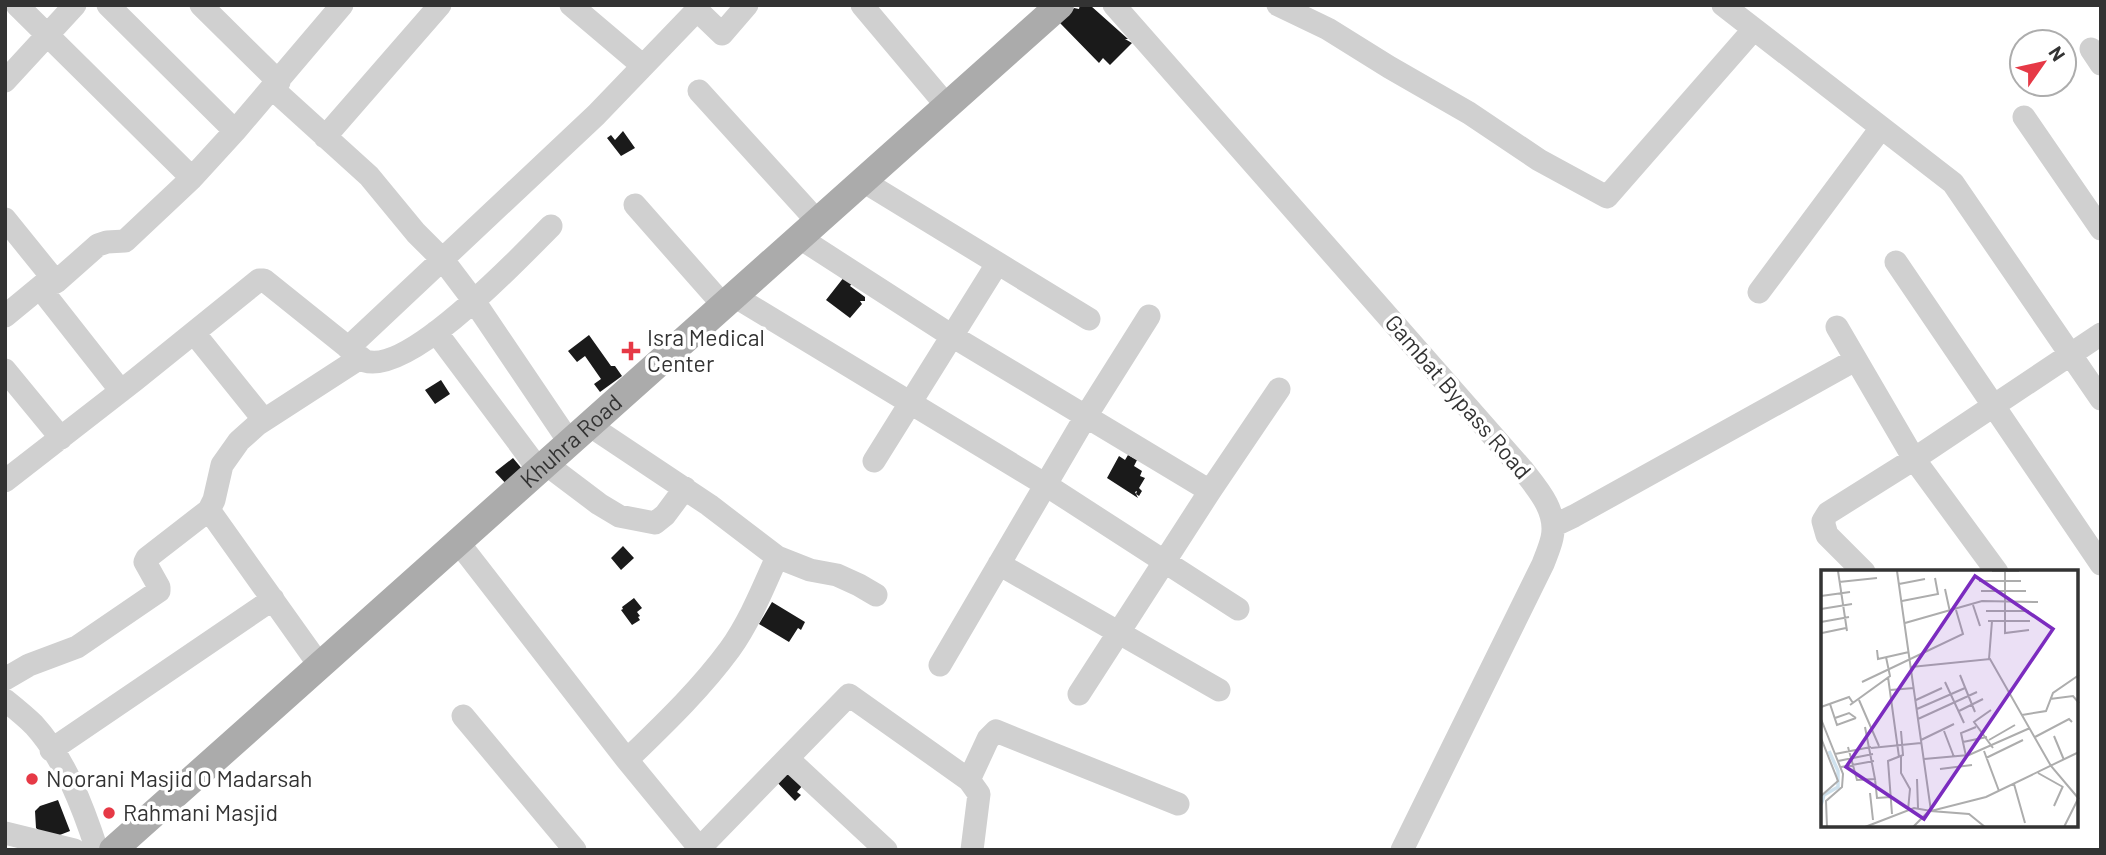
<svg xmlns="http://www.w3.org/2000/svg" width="2106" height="855" font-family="Barlow,sans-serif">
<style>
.building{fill:#1a1a1a}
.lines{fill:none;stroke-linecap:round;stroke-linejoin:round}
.minor{stroke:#d0d0d0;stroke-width:23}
.major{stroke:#ababab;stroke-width:28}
.poi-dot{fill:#e63946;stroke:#fff;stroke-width:2.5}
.labels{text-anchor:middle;stroke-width:7;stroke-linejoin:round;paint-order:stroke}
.poi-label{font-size:23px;fill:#333;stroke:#fff;text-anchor:start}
.street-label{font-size:23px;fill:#333;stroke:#fff}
.inset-river{fill:none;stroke:#cfe2ee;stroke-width:3.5}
.inset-road{fill:none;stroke:#adadad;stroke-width:2}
.view{fill:#7b2cbf;fill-opacity:0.15;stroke:#7b2cbf;stroke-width:3.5}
.inset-edge{fill:none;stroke:#333;stroke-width:3.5}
</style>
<rect width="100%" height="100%" fill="#fff"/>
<path class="building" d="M1080,5L1088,7L1091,6L1128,39H1125L1132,43L1110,65L1103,58L1099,63L1060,23L1074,8L1079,9Z
M623,131L635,148L621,156L607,138L611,135L615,140Z
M848,272L856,278L850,286L865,297V301H860L862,304L850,318L826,300Z
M589,335L611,366H615L622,376L600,392L594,384L601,379L585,356L577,362L568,351Z
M441,380L450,394L435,404L425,390Z
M1128,455L1137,460L1134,466L1142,471L1140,476L1145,478L1139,488L1142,491L1139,496L1136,494L1137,491L1135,492L1138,498L1107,478L1119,456L1125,460Z
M513,458L523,470L510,488L495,472Z
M623,546L634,558L621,570L611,558Z
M634,598L642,608L637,612L640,616L638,617L640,620L632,625L621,610L623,609L622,607Z
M772,602L805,622L801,630L798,628L789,642L759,624Z
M785,766L803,785L797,792L801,795L795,801L773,778Z
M58,800L70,831L52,838L44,835L36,828L35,811L40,806Z"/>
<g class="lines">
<path class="minor" d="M17,5L192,178
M108,5L235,131
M201,5L279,82
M571,5L643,66
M862,5L947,106
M1114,5L1522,469C1537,488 1558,511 1552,538C1550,547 1546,556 1543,564L1402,850
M1278,5L1328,29L1389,67L1469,113L1539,160L1607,197L1754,29
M1723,5L1953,183L2101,399
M2091,49L2101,64
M5,81L75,5
M273,89L369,176L416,233L443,260L474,301L570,443
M699,91L818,222
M2024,117L2101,229
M325,137L440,5
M863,181L1089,319
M635,205L724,306
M5,219L56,282L98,245L107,242L125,241L192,178L235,131L342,5
M800,238L952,336L1210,491
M1896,262L2101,564
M40,288L121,391
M1759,292L1881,128
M734,296L1046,485L1238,609
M5,316L50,279
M1837,327L1914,459L1997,572
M436,332L539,470
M194,333L264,420
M348,348L596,115L697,10L722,34L747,5
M5,370L61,438
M589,425L709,505L777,557L810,570L837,575L859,585L876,595
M874,461L997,264
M546,464L599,504L619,516L655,523L665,515L685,488
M5,481L135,380L259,280H264L365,361C410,375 519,258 551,226
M209,510L320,666
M1553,526L1574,516L1855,360
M458,542L627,760L701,850
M999,564L1219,690
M1864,572L1827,535L1823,521L1828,513L1914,459L2101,334
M940,665L1086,416L1149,316
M5,679L29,665L77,647L159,591V587L145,562L147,558L209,510L214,500L222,465L239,441L258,424L360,358
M1079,694L1210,491L1279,389
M5,700C15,708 25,716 34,725C65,759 83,807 97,850
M463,716L575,850
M51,750L273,599
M788,759L886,850
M627,760C663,725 700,690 730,649C750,621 763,588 777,557
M5,833L74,850
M700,848L849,695L969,780
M972,850L979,794L969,780L988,739L996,731L1178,804"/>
<path class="major" id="s1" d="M113,850L1060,5"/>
</g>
<g class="poi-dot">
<path d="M627.5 340.5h7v7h7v7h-7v7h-7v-7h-7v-7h7z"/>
<circle cx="32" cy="779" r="7"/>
<circle cx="109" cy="813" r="7"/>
</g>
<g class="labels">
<g class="poi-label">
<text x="647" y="346">Isra Medical<tspan x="647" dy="26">Center</tspan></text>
<text x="46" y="787">Noorani Masjid O Madarsah</text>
<text x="123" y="821">Rahmani Masjid</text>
</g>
<g class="street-label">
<text transform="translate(1458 397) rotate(49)" y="8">Gambat Bypass Road</text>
<text dy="8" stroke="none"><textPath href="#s1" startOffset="614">Khuhra Road</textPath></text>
</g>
</g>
<g transform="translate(1821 570)">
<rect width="257" height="257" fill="#fff"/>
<path class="inset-river" d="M0,235L3,225L17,217V201L8,181"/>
<path class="inset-road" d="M17,1L26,61M76,1L110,241L148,244L164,257M171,1H198M184,1V63L208,60M158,11H200M18,12L56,8M78,14L104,9M124,19L129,42M160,21H205M0,26L29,22M81,31L117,24L114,8M152,35L159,56M0,39L31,34M165,41H208M167,51H209M0,52L28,47M84,53L161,31L217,32M1,63L25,58M56,80L57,89L88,82M168,89L171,51M90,97L169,89L230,196L258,229M139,105L154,142M67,107L78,187M41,112L142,64L135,40M124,112L143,153M69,120L93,118M229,129L252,126L258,133M38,130L58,176M95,130L121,118M9,134L16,155L35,148M29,135L69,106L65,87M0,137L28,127L32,133M96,139L144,118M170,140L153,152L172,178M138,141L162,129M201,145L225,141L232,123L258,105M14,148L28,143L35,148M0,149L22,204L21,217L5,231L6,257M97,149L156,122M123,161L133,187M233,166L243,190M214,167L248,149L251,152M0,168L17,211L0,226M100,170L133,154M168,170L194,155M142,172L166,167M27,177L36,210L54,209L44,157M50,178L100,173M163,181L178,221M14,184L50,177M80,186V203L89,219L87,240M145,186L140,163L155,157M165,188L202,170M103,189L148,185L209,158M17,191L52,184M20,197L53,191M119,199L151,195M217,203L242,217M54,209L56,228L70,227M96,209L97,238M193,214L204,253M49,223L52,250M233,236L242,216M71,244L67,191L82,185L80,161M44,257L93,238L110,241L165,227L258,182M92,257L109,240M243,257L257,229"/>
<path class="view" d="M154,6L232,59L103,249L25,197Z"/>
<rect width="257" height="257" class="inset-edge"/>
</g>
<rect width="2106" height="855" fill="none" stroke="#333333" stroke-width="14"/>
<g transform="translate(2043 63) rotate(56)"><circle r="33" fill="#ffffff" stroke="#adadad" stroke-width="2"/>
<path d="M0-5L12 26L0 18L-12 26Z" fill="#e63946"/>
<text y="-10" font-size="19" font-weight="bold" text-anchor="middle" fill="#333333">N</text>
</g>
</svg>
